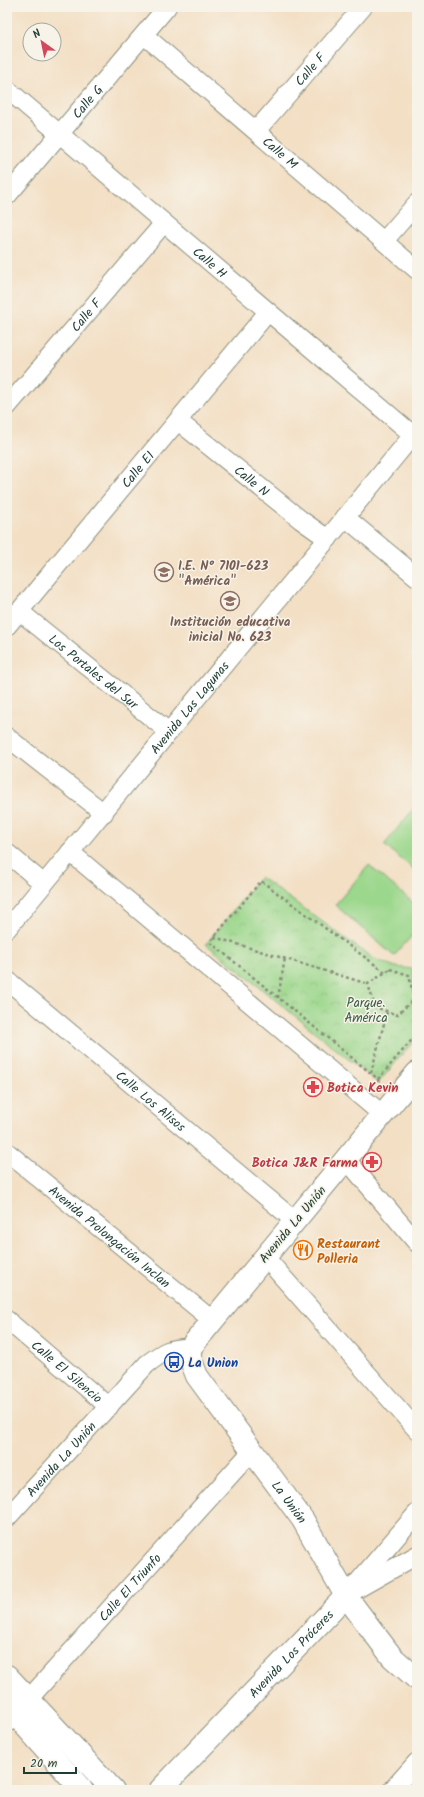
<svg xmlns="http://www.w3.org/2000/svg" width="424" height="1797" font-family="Kalam,sans-serif">
<style>
.park{fill:url(#park-crowns);stroke:#5d8a60}
.pitch{fill:#9bd78c;stroke:#5d8a60}
.lines{fill:none;stroke-linecap:round;stroke-linejoin:round}
.minor-casing{stroke:#898e7c;stroke-width:20}
.tertiary-casing{stroke:#898e7c;stroke-width:24}
.path{stroke:#898e7c;stroke-width:2.5;stroke-dasharray:3 3;stroke-linecap:butt}
.minor{stroke:#fff;stroke-width:18}
.tertiary{stroke:#fff;stroke-width:22}
.labels{text-anchor:middle;stroke-width:3;stroke-linejoin:round;paint-order:stroke}
.street-label{font-size:13px;fill:#1f3d34;stroke:#f7f3e8}
.education-label{font-size:13px;font-weight:bold;fill:#785e54;stroke:#f7f3e8;text-anchor:start}
.park-label{font-size:13px;fill:#385c46;stroke:#f7f3e8}
.health-label{font-size:13px;font-weight:bold;fill:#be3a42;stroke:#f7f3e8;text-anchor:start}
.food-label{font-size:13px;font-weight:bold;fill:#c56008;stroke:#f7f3e8;text-anchor:start}
.transit-label{font-size:13px;font-weight:bold;fill:#164399;stroke:#f7f3e8;text-anchor:start}
</style>
<defs>
<pattern id="park-crowns" width="20" height="18" patternUnits="userSpaceOnUse"><rect width="20" height="18" fill="#9bd78c"/><path d="M2 6a3 3 0 1 1 6 0M12 15a3 3 0 1 1 6 0" fill="none" stroke="#85b979"/></pattern>
</defs>
<rect width="100%" height="100%" fill="#f7f3e8"/>
<filter id="ink" filterUnits="userSpaceOnUse"><feTurbulence type="fractalNoise" baseFrequency=".025" numOctaves="2"/><feDisplacementMap in="SourceGraphic" scale="8" xChannelSelector="R" yChannelSelector="G"/><feConvolveMatrix kernelMatrix="1 2 1 2 8 2 1 2 1" color-interpolation-filters="sRGB"/></filter>
<filter id="wash" filterUnits="userSpaceOnUse"><feTurbulence type="fractalNoise" baseFrequency=".012" numOctaves="4" result="noise"/><feDisplacementMap in="SourceGraphic" scale="16" xChannelSelector="R" yChannelSelector="G"/><feGaussianBlur stdDeviation="0.9" result="paint"/><feColorMatrix in="noise" values="0 0 0 0 0 0 0 0 0 0 0 0 0 0 0 0 0 1.4 0 .05"/><feComposite in="paint" operator="in"/></filter>
<g filter="url(#wash)">
<rect width="100%" height="100%" fill="#f3dfc4"/>
<path class="park" d="M260,877L374,959L396,967L413,969L414,991L417,992V1037L378,1083L206,944Z"/>
<path class="pitch" d="M415,807L417,808V872L384,845Z
M369,865L417,906V930L394,956L335,905Z"/>
</g>
<g filter="url(#ink)">
<g class="lines">
<g class="minor-casing">
<g id="minor">
<path id="s1" d="M144,35L417,270"/>
<path id="s2" d="M7,89L413,435"/>
<path id="s3" d="M256,131L363,7"/>
<path id="s4" d="M7,196L167,7"/>
<path d="M384,241L417,203"/>
<path id="s5" d="M7,407L164,223"/>
<path id="s6" d="M178,421L301,520L328,539"/>
<path d="M345,517L417,577"/>
<path id="s7" d="M19,611L169,732"/>
<path id="s8" d="M7,626L268,312"/>
<path d="M7,737L104,813"/>
<path d="M70,852L383,1115"/>
<path d="M7,853L44,884"/>
<path id="s9" d="M7,929L417,430"/>
<path id="s10" d="M7,980L295,1221"/>
<path id="s11" d="M7,1152L212,1320"/>
<path d="M346,1159L417,1243"/>
<path d="M265,1257L417,1430"/>
<path id="s12" d="M7,1320L109,1407"/>
<path id="s13" d="M7,1518L147,1364C163,1352 170,1347 190,1348"/>
<path d="M357,1589L417,1555"/>
<path d="M346,1596L417,1513"/>
<path id="s14" d="M7,1723L252,1451"/>
<path d="M392,1790L417,1762"/>
</g>
</g>
<g class="tertiary-casing">
<g id="tertiary">
<path id="s15" d="M417,1073L190,1348V1358L197,1376L303,1520L346,1596L392,1657L417,1679"/>
<path d="M7,1676L113,1790"/>
<path d="M7,1705L82,1790"/>
<path id="s16" d="M160,1790L346,1596"/>
</g>
</g>
<path class="path" d="M214,937L368,984
M390,969L409,975L414,999L397,1015L375,1007L368,984Z
M385,972L261,881L210,942L378,1079L417,1034
M278,998L285,958
M371,1073L387,1012
M378,1079L380,1089"/>
<use href="#minor" class="minor"/>
<use href="#tertiary" class="tertiary"/>
</g>
</g>
<defs>
<g id="school-ring" transform="scale(1)"><circle r="9.5" fill="#f7f3e8" stroke="#8d6e63" stroke-width="1.5"/><path d="M0-5L7-2L0 1L-7-2ZM-4 1L0 2.5L4 1V4Q0 6-4 4Z" fill="#8d6e63"/></g>
<g id="pharmacy-ring" transform="scale(1)"><circle r="9.5" fill="#f7f3e8" stroke="#e0444e" stroke-width="1.5"/><path d="M-2-6h4v4h4v4h-4v4h-4v-4h-4v-4h4Z" fill="#e0444e"/></g>
<g id="restaurant-ring" transform="scale(1)"><circle r="9.5" fill="#f7f3e8" stroke="#e8710a" stroke-width="1.5"/><path d="M-5-6h1v4h1v-4h1v4h1v-4h1v5L-1.5 .5V6h-2V.5L-5-1ZM5-6V6H3V1.5H1.5Q1.5-4 5-6Z" fill="#e8710a"/></g>
<g id="bus-ring" transform="scale(1)"><circle r="9.5" fill="#f7f3e8" stroke="#1a4fb4" stroke-width="1.5"/><path d="M-5-6H5V4H4V6H2V4H-2V6H-4V4H-5ZM-3.5-4V0h7V-4ZM-3.5 1.2v1.5H-2V1.2ZM2 1.2v1.5H3.5V1.2Z" fill="#1a4fb4"/></g>
</defs>
<g fill-rule="evenodd">
<use href="#school-ring" x="164" y="572"/>
<use href="#school-ring" x="230" y="601"/>
<use href="#pharmacy-ring" x="313" y="1087"/>
<use href="#pharmacy-ring" x="372" y="1162"/>
<use href="#restaurant-ring" x="303" y="1250"/>
<use href="#bus-ring" x="174" y="1362"/>
</g>
<g class="labels">
<g class="street-label">
<text dy="5" stroke="none"><textPath href="#s3" startOffset="82">Calle F</textPath></text>
<text dy="5" stroke="none"><textPath href="#s4" startOffset="124">Calle G</textPath></text>
<text dy="5" stroke="none"><textPath href="#s1" startOffset="180">Calle M</textPath></text>
<text dy="5" stroke="none"><textPath href="#s2" startOffset="267">Calle H</textPath></text>
<text dy="5" stroke="none"><textPath href="#s5" startOffset="121">Calle F</textPath></text>
<text dy="5" stroke="none"><textPath href="#s8" startOffset="204">Calle E1</textPath></text>
<text dy="5" stroke="none"><textPath href="#s6" startOffset="95">Calle N</textPath></text>
<text dy="5" stroke="none"><textPath href="#s7" startOffset="96">Los Portales del Sur</textPath></text>
<text dy="5" stroke="none"><textPath href="#s9" startOffset="287">Avenida Las Lagunas</textPath></text>
<text dy="5" stroke="none"><textPath href="#s10" startOffset="188">Calle Los Alisos</textPath></text>
<text transform="translate(292 1224) rotate(-50)" y="5">Avenida La Unión</text>
<text dy="5" stroke="none"><textPath href="#s11" startOffset="133">Avenida Prolongación Inclan</textPath></text>
<text dy="5" stroke="none"><textPath href="#s12" startOffset="79">Calle El Silencio</textPath></text>
<text dy="5" stroke="none"><textPath href="#s13" startOffset="80">Avenida La Unión</textPath></text>
<text dy="5" stroke="none"><textPath href="#s15" startOffset="542">La Unión</textPath></text>
<text dy="5" stroke="none"><textPath href="#s14" startOffset="183">Calle El Triunfo</textPath></text>
<text dy="5" stroke="none"><textPath href="#s16" startOffset="189">Avenida Los Próceres</textPath></text>
</g>
<g class="education-label">
<text x="178" y="570">I.E. N° 7101-623<tspan x="178" dy="15">"América"</tspan></text>
<text x="230" y="626" text-anchor="middle">Institución educativa<tspan x="230" dy="15">inicial No. 623</tspan></text>
</g>
<g class="park-label">
<text x="366" y="1007">Parque.<tspan x="366" dy="15">América</tspan></text>
</g>
<g class="health-label">
<text x="327" y="1092">Botica Kevin</text>
<text x="358" y="1167" text-anchor="end">Botica J&amp;R Farma</text>
</g>
<g class="food-label">
<text x="317" y="1248">Restaurant<tspan x="317" dy="15">Polleria</tspan></text>
</g>
<g class="transit-label">
<text x="188" y="1367">La Union</text>
</g>
</g>
<rect width="424" height="1797" fill="none" stroke="#f7f3e8" stroke-width="24"/>
<g transform="translate(42 42) rotate(327)"><circle r="19" fill="#f7f3e8" stroke="#a1aaa0"/>
<path d="M0-3L7 15L0 10L-7 15Z" fill="#d1495b"/>
<text y="-6" font-size="11" font-weight="bold" text-anchor="middle" fill="#1f3d34">N</text>
</g>
<path d="M24 1767v6h52v-6" fill="none" stroke="#1f3d34" stroke-width="2"/>
<text x="30" y="1767" font-size="12" fill="#1f3d34" stroke="#f7f3e8" stroke-width="3" paint-order="stroke">20 m</text>
</svg>
